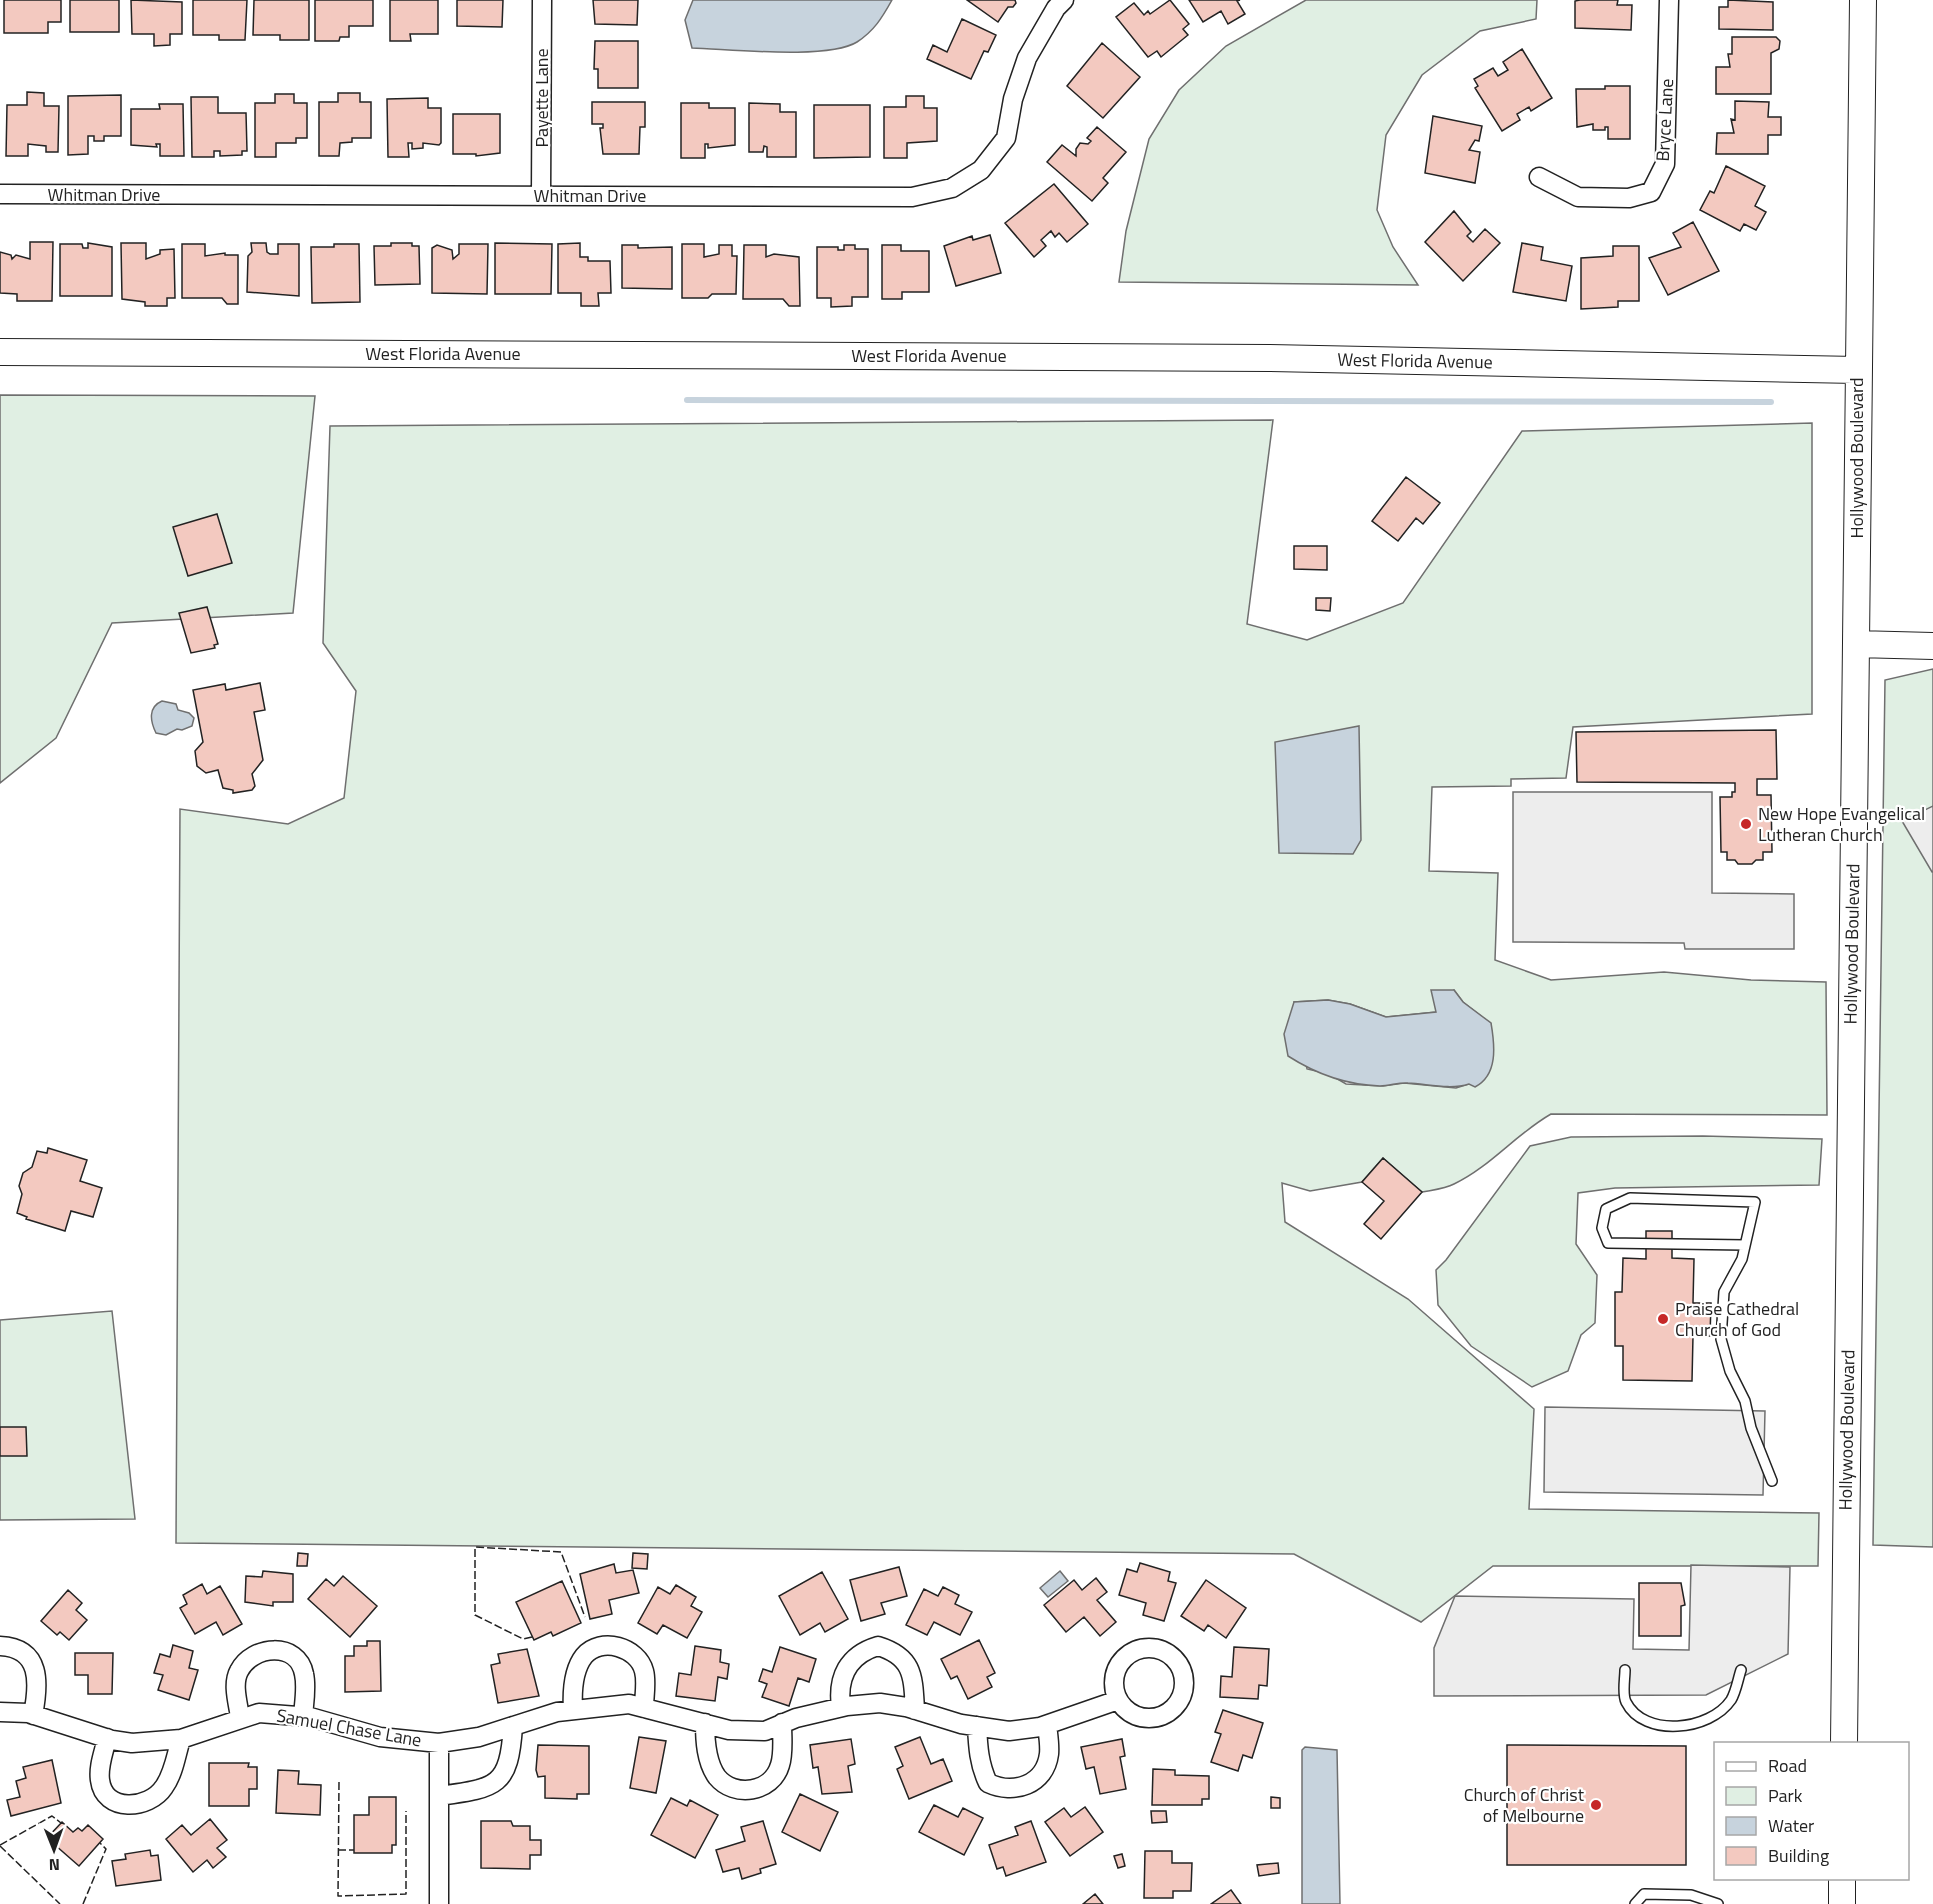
<svg xmlns="http://www.w3.org/2000/svg" width="1933" height="1904" font-family="'Titillium Web',sans-serif">
<style>
.green{fill:#e0efe3;stroke:#6f6f6f;stroke-width:1.5;fill-rule:evenodd}
.parking{fill:#ededed;stroke:#6f6f6f;stroke-width:1.5}
.water{fill:#c7d3dd;stroke:#6f6f6f;stroke-width:1.5}
.lines{fill:none;stroke-linecap:round;stroke-linejoin:round}
.stream{stroke:#c7d3dd;stroke-width:6}
.building{fill:#f3c9c0;stroke:#222;stroke-width:1.5}
.lane-casing{stroke:#222;stroke-width:12}
.street-casing{stroke:#222;stroke-width:21}
.secondary-casing{stroke:#222;stroke-width:28}
.lane{stroke:#fff;stroke-width:9}
.street{stroke:#fff;stroke-width:18}
.secondary{stroke:#fff;stroke-width:26}
.fence{stroke:#222;stroke-width:1.5;stroke-dasharray:8 3;stroke-linecap:butt}
.poi-dot{fill:#c62828;stroke:#fff;stroke-width:2}
.labels{text-anchor:middle;stroke-width:4.5;stroke-linejoin:round;paint-order:stroke}
.street-label{font-size:18px;fill:#222;stroke:#fff}
.poi-label{font-size:18px;fill:#222;stroke:#fff;text-anchor:start}
</style>
<rect width="100%" height="100%" fill="#fff"/>
<path class="green" d="M1306,0H1537L1536,19L1480,31L1422,75L1386,135L1377,210L1393,247L1418,285L1119,282L1126,231L1149,139L1179,90L1226,46Z
M0,395L315,396L293,613L112,623L56,738L0,783Z
M1273,420L1247,624L1307,640L1403,603L1522,431L1812,423V714L1573,727L1566,778L1511,779V786L1432,787L1429,871L1498,873L1495,960L1551,980L1664,972L1751,980L1826,982L1827,1115L1551,1114C1516,1134 1490,1167 1454,1184C1445,1189 1432,1190 1422,1192L1383,1158L1362,1182L1310,1191L1282,1183L1285,1222L1408,1299L1534,1409L1529,1509L1819,1513L1818,1566H1493L1421,1622L1294,1554L176,1543L180,809L288,824L344,798L356,691L323,643L330,426ZM1454,990L1463,1002L1491,1024L1469,1084L1456,1088L1404,1083L1383,1086L1346,1084L1329,1074L1307,1069L1294,1002L1328,1000L1350,1004L1386,1017L1437,1012Z
M1933,669V1547L1873,1545L1885,680Z
M1703,1136L1822,1139L1819,1185L1615,1188L1578,1193L1576,1244L1597,1275L1595,1323L1581,1335L1568,1371L1532,1387L1471,1346L1438,1305L1436,1270L1446,1260L1530,1146L1571,1137Z
M112,1311L135,1519L0,1520V1320Z"/>
<path class="parking" d="M1513,792H1712V893L1794,894V949H1685L1684,943L1513,942Z
M1933,806V872H1932L1902,821Z
M1545,1407L1765,1411L1763,1495L1544,1492Z
M1691,1565L1790,1567L1788,1654L1706,1695L1434,1696V1648L1455,1596L1634,1599L1633,1649L1689,1650Z"/>
<path class="water" d="M693,0H892C882,18 874,31 857,42C828,60 729,49 692,48L685,20Z
M162,701L176,704L178,710L189,713L194,718L192,726L182,730L177,729L166,735L156,733C150,721 148,707 162,701Z
M1359,726L1361,840L1353,854L1279,853L1275,742Z
M1431,990H1454L1463,1002L1491,1023C1495,1046 1498,1075 1475,1087L1469,1084C1450,1090 1428,1084 1408,1083C1399,1082 1390,1086 1380,1086C1347,1085 1316,1074 1288,1056L1284,1034L1294,1002L1328,1000L1350,1004L1386,1017L1436,1012Z
M1060,1571L1068,1581L1048,1597L1040,1588Z
M1305,1747L1337,1750L1340,1904H1302V1750Z"/>
<g class="lines">
<path class="stream" d="M687,400L1771,402"/>
</g>
<path class="building" d="M4,0H61V22H48V33H4Z
M70,0H119V32H70Z
M131,0L182,2V34H170V45L154,46V34H132Z
M193,0H247L245,40H219V35H193Z
M254,0H309V40H280V35H253Z
M315,0H373V26H349V37H340L339,41H315Z
M390,0H438V34H410L411,41H390Z
M457,0H503L502,27L457,26Z
M593,0H638L637,25L595,24Z
M967,0H1015L1016,3L1013,7H1008L998,22Z
M1170,0L1189,24L1183,29L1188,35L1161,57L1157,51L1148,57L1116,17L1134,3L1144,15L1148,11L1150,14Z
M1189,0H1240L1237,1L1245,14L1228,24L1221,11L1203,22Z
M1580,0H1618L1617,5H1632L1631,30L1575,28V1Z
M1728,0L1773,2V30L1719,29V7H1728Z
M962,19L996,35L988,52L984,51L971,79L927,59L933,45L947,52Z
M1732,37H1776L1780,41L1779,49L1771,53V94H1716V67H1730L1728,54H1732Z
M595,41H638V88H598V69H594Z
M1102,43L1140,77L1103,118L1067,86Z
M1522,49L1552,98L1531,111L1529,107L1517,114L1520,120L1502,131L1475,88L1478,86L1474,79L1493,68L1498,76L1508,70L1503,62Z
M1605,86H1630V139H1608V127H1605V130H1593V124L1577,127L1576,89H1605Z
M27,92L44,93V106H59L58,152H46V146L28,144V156H6L7,105H27Z
M338,93H360V102H371V138H352V142L340,143L339,156H319V102H338Z
M275,94H294V103H307V138H296V143H276V157H255V103H275Z
M121,95V136H104V141H94V136H88V154L68,155V96Z
M906,96H924V108H937V141L907,143V158H884V107H906Z
M191,97H218V113H246L247,151H242V155L220,156V151H214V157H192Z
M428,98V108H441V143L439,145L423,143V148L412,149V143H408L409,157H388L387,99Z
M1735,101L1769,102L1768,117H1781V135H1768V154H1716L1717,133H1734L1731,119L1735,120Z
M592,102H645V127H640L639,154H603L600,128H603V124H592Z
M681,103H709V108H735V145L708,148V144H705V158H681Z
M749,103L780,104V112H796V157H767V147L764,146L763,152H749Z
M159,104H183L184,156H160V144H156L157,147L131,145V109H160Z
M814,105H870V157L814,158Z
M453,114H500V153L476,156V154H453Z
M1433,116L1482,126L1479,141L1475,140L1469,150L1480,152L1475,183L1425,173Z
M1097,127L1126,152L1103,178L1108,183L1092,201L1047,162L1062,145L1076,156V149L1080,143L1088,144L1091,141L1087,138Z
M1726,166L1765,186L1755,206L1766,212L1756,230L1744,224L1740,231L1700,210L1710,191L1714,193Z
M1054,184L1088,224L1067,242L1059,233L1055,237L1051,231L1041,240L1046,246L1034,257L1005,223Z
M1454,211L1471,232L1467,236L1473,242L1485,229L1500,243L1463,281L1425,242Z
M1693,222L1719,271L1668,295L1649,258L1681,247L1673,233Z
M990,235L1001,273L956,286L944,246L972,236L973,240Z
M30,242H53L52,301H17V294L0,293V252L11,255L12,259L16,255L30,259Z
M88,243L112,247V296H60V244H82L83,248H88Z
M121,243H146V259L160,254V250L174,249L175,298H167V306H145V302L122,299Z
M251,243H266L267,252L270,254H278V244H299V296L247,292L248,256L252,252Z
M391,243H412V246H419L420,284L375,285L374,246H391Z
M495,243L552,244L551,294H495Z
M580,243V257H588V261H610L611,293H598L599,306H581V293H558V244Z
M1522,243L1543,247L1541,260L1572,266L1566,301L1513,292Z
M182,244H205V256L225,253V255H238V304H227L222,298H182Z
M334,244H359L360,302L312,303L311,247H334Z
M459,244H488L487,294L432,293V248L437,245L452,250L453,259L459,254Z
M682,244H704V257L719,254V245H732V256H737L736,294H712L708,298H682Z
M622,245H638V248L672,247V289L622,288Z
M744,245H766V257L774,254L799,257L800,306H789L783,299H743Z
M844,245H855V249H868V297H852V306L831,307V298H817V247H838V250H844Z
M882,245H901V251H929V292H902V299H882Z
M1613,246H1639V301H1618V307L1581,309V258L1613,256Z
M1406,477L1440,503L1423,524L1416,518L1398,541L1372,521Z
M217,514L232,563L188,576L173,527Z
M1294,546H1327V570L1294,569Z
M1316,598H1331L1330,611L1316,610Z
M207,607L218,644L214,645L215,648L191,653L179,613Z
M260,683L265,710L254,712L263,760L252,774L255,786L252,790L233,793V790L223,788L218,770L206,773L197,766L195,751L203,742L193,690L225,684L226,690Z
M1776,730L1777,779H1757V795H1771L1772,852H1763V860H1756L1752,864H1738L1735,860H1727V852H1721L1720,797H1732V792H1735V783L1577,782L1576,732Z
M48,1148L87,1160L80,1181L102,1188L93,1217L71,1211L65,1231L26,1219L27,1217L17,1213L22,1194L19,1186L23,1173L32,1167L37,1151L47,1153Z
M1383,1158L1422,1192L1381,1239L1364,1224L1384,1201L1362,1182Z
M1646,1231H1672V1258L1694,1259L1693,1303H1711L1710,1336H1693L1692,1381L1623,1380V1346H1615V1292H1622L1623,1258L1646,1259Z
M0,1427H26L27,1456H0Z
M298,1553L308,1554L307,1566H297Z
M633,1553L648,1554L647,1569L632,1568Z
M1140,1563L1170,1572L1168,1581L1176,1583L1164,1621L1143,1615L1146,1603L1119,1595L1127,1569L1137,1572Z
M614,1564L616,1573L633,1570L639,1593L609,1600L612,1614L590,1619L580,1574Z
M899,1567L907,1596L881,1603L885,1614L861,1621L850,1580Z
M263,1571L293,1574V1602H273V1606L245,1602L246,1576L262,1577Z
M822,1572L848,1619L825,1632L820,1623L800,1635L779,1596Z
M343,1576L377,1606L350,1637L308,1599L326,1579L334,1586Z
M1096,1578L1107,1592L1097,1600L1116,1622L1100,1636L1084,1617L1066,1632L1044,1605L1074,1580L1082,1590Z
M1206,1580L1246,1608L1226,1638L1208,1625L1204,1631L1181,1616Z
M562,1581L581,1623L553,1636L551,1632L534,1640L516,1602Z
M1639,1583H1681L1685,1605L1681,1606V1636H1639Z
M202,1584L207,1594L220,1586L242,1624L223,1635L216,1622L195,1634L180,1608L187,1604L183,1595Z
M676,1585L696,1597L691,1606L702,1612L687,1638L663,1625L657,1634L638,1623L658,1587L670,1594Z
M943,1587L959,1595L955,1604L972,1612L960,1635L934,1622L927,1635L906,1625L924,1589L938,1596Z
M68,1590L82,1603L76,1610L87,1620L69,1640L60,1632L57,1635L41,1621Z
M979,1640L995,1673L987,1677L992,1687L968,1699L957,1676L951,1679L941,1659Z
M367,1641H380L381,1691L345,1692V1656H354V1646H367Z
M173,1645L193,1651L189,1668L198,1670L189,1700L158,1690L163,1675L154,1673L160,1654L170,1657Z
M695,1646L721,1650L720,1662L729,1664L727,1679L718,1677L715,1701L676,1696L679,1673L691,1675Z
M780,1647L816,1659L809,1682L798,1678L789,1706L762,1697L767,1684L759,1681L763,1669L772,1672Z
M1234,1647L1269,1649L1267,1686L1259,1685L1258,1699L1220,1697L1221,1676L1232,1677Z
M527,1649L539,1696L498,1703L491,1665L500,1663L498,1654Z
M75,1653H113L112,1694H88V1675H75Z
M1223,1710L1263,1723L1252,1758L1243,1755L1238,1771L1211,1762L1221,1734L1215,1732Z
M639,1737L666,1741L656,1793L630,1788Z
M920,1737L931,1764L943,1759L952,1781L909,1799L897,1769L903,1766L895,1747Z
M851,1739L855,1764L848,1766L852,1792L822,1794L818,1767L813,1768L810,1745Z
M1122,1739L1125,1756L1120,1757L1126,1789L1100,1794L1094,1767L1086,1769L1081,1747Z
M538,1745L589,1746V1794H577V1799L545,1798V1776L538,1777L536,1770Z
M1507,1745L1686,1746V1865H1507Z
M52,1760L61,1803L11,1816L7,1800L20,1797L16,1781L26,1778L23,1767Z
M209,1763H249L248,1767H257V1789H249V1806H209Z
M1153,1769L1175,1770V1775L1209,1776V1799H1202V1805H1152Z
M278,1770L299,1771L298,1784L321,1785L320,1815L276,1813Z
M800,1794L838,1812L820,1851L782,1832Z
M369,1797H396V1845H392V1853H354V1815H369Z
M1271,1797L1280,1798V1808H1271Z
M671,1798L687,1806L690,1800L718,1815L695,1858L651,1835Z
M934,1805L958,1817L963,1808L983,1818L964,1855L919,1832Z
M1085,1807L1103,1832L1070,1856L1045,1822L1064,1808L1071,1817Z
M1151,1811H1166L1167,1822L1152,1823Z
M210,1819L227,1840L217,1848L226,1857L213,1868L207,1860L193,1872L166,1839L182,1825L191,1835Z
M481,1821H511L513,1826H530V1840H541V1855H530V1869L481,1868Z
M763,1821L776,1864L760,1869L761,1873L742,1879L739,1868L723,1872L716,1850L745,1841L741,1827Z
M1031,1821L1046,1862L1006,1876L1003,1867L997,1869L989,1845L1018,1835L1015,1827Z
M62,1822L73,1832L78,1828L82,1831L88,1825L103,1839L79,1866L47,1838Z
M150,1850L151,1856L158,1855L161,1880L116,1886L112,1861L126,1859L125,1854Z
M1145,1851H1172V1863H1192L1191,1891H1173V1898H1144Z
M1122,1854L1125,1866L1118,1868L1114,1856Z
M1278,1863L1279,1873L1259,1876L1257,1865Z
M1231,1890L1241,1904H1211Z
M1095,1894L1103,1904H1083Z"/>
<g class="lines">
<g class="lane-casing">
<path id="lane" d="M1745,1245L1608,1243L1602,1228L1606,1209L1630,1198L1755,1202L1742,1259L1724,1292L1721,1339L1730,1371L1745,1401L1751,1428L1772,1481
M1625,1670C1625,1679 1622,1694 1626,1702C1644,1738 1710,1731 1731,1700C1736,1692 1738,1679 1741,1670
M1635,1904L1644,1894L1691,1895L1718,1904"/>
</g>
<g class="street-casing">
<path id="street" d="M1539,177L1578,197L1629,198L1651,192L1665,164L1669,0
M0,194L912,197L952,188L981,170L1006,138L1013,99L1027,58L1056,8L1064,0
M541,196L542,0
M0,1646C42,1648 39,1684 33,1715
M1114 1683a35 35 0 1 1 70 0a35 35 0 1 1-70 0Z
M841,1707C837,1677 848,1655 878,1646C914,1657 913,1677 915,1710
M573,1710C572,1693 573,1670 584,1656C601,1636 638,1647 644,1671C647,1682 644,1696 644,1708
M0,1712L28,1713L112,1740L132,1743L181,1739L259,1713L310,1717L380,1737L439,1743L479,1737L557,1712L629,1704L729,1730L765,1731L796,1718L847,1706L880,1703L906,1707L961,1724L1009,1731L1040,1727L1118,1700
M240,1717C238,1703 232,1684 239,1671C252,1645 298,1641 304,1674C307,1687 304,1703 303,1716
M705,1723C705,1740 706,1762 717,1777C734,1798 772,1793 780,1765C784,1753 782,1737 782,1723
M977,1726C978,1747 979,1764 988,1783C1014,1795 1045,1785 1049,1754C1050,1745 1048,1734 1047,1725
M107,1738C104,1752 98,1766 100,1780C104,1813 149,1810 164,1787C174,1773 176,1755 181,1739
M439,1796C497,1788 509,1787 513,1726
M439,1904V1743"/>
</g>
<g class="secondary-casing">
<path id="secondary" d="M0,352L1269,358L1857,370
M1856,644L1933,646
M1844,1744L1863,0
M1842,1904V1878"/>
</g>
<use href="#lane" class="lane"/>
<use href="#street" class="street"/>
<use href="#secondary" class="secondary"/>
<path class="fence" d="M532,1637L523,1639L475,1615V1547L561,1552L585,1617
M339,1782L338,1896L406,1894V1811
M0,1845L52,1816L61,1823
M0,1846L60,1904
M338,1850H354
M83,1904L106,1849L100,1843"/>
</g>
<g class="poi-dot">
<circle cx="1746" cy="824" r="6"/>
<circle cx="1663" cy="1319" r="6"/>
<circle cx="1596" cy="1805" r="6"/>
</g>
<g class="labels">
<g class="street-label">
<text transform="translate(542 98) rotate(-90)" y="6">Payette Lane</text>
<text transform="translate(1665 120) rotate(-87)" y="6">Bryce Lane</text>
<text x="104" y="201">Whitman Drive</text>
<text x="590" y="202">Whitman Drive</text>
<text x="443" y="360">West Florida Avenue</text>
<text x="929" y="362">West Florida Avenue</text>
<text transform="translate(1415 361) rotate(1)" y="6">West Florida Avenue</text>
<text transform="translate(1857 458) rotate(-90)" y="6">Hollywood Boulevard</text>
<text transform="translate(1852 944) rotate(-89)" y="6">Hollywood Boulevard</text>
<text transform="translate(1847 1430) rotate(-89)" y="6">Hollywood Boulevard</text>
<text transform="translate(349 1728) rotate(10)" y="6">Samuel Chase Lane</text>
</g>
<g class="poi-label">
<text x="1758" y="820">New Hope Evangelical<tspan x="1758" dy="21">Lutheran Church</tspan></text>
<text x="1675" y="1315">Praise Cathedral<tspan x="1675" dy="21">Church of God</tspan></text>
<text x="1584" y="1801" text-anchor="end">Church of Christ<tspan x="1584" dy="21">of Melbourne</tspan></text>
</g>
</g>
<rect x="1714" y="1742" width="195" height="138" fill="#ffffff" stroke="#a7a7a7" stroke-width="1.5"/>
<rect x="1726" y="1762" width="30" height="9" fill="#ffffff" stroke="#a7a7a7" stroke-width="1.5"/>
<text x="1768" y="1772" font-size="18" fill="#222222">Road</text>
<rect x="1726" y="1787" width="30" height="18" fill="#e0efe3" stroke="#a7a7a7" stroke-width="1.5"/>
<text x="1768" y="1802" font-size="18" fill="#222222">Park</text>
<rect x="1726" y="1817" width="30" height="18" fill="#c7d3dd" stroke="#a7a7a7" stroke-width="1.5"/>
<text x="1768" y="1832" font-size="18" fill="#222222">Water</text>
<rect x="1726" y="1847" width="30" height="18" fill="#f3c9c0" stroke="#a7a7a7" stroke-width="1.5"/>
<text x="1768" y="1862" font-size="18" fill="#222222">Building</text>
<g transform="translate(54 1850) rotate(179)" stroke="#ffffff" stroke-width="4.5" paint-order="stroke">
<path d="M0-4.5L10 22L0 15L-10 22Z" fill="#222222"/>
<text y="-9" font-size="16" font-weight="bold" text-anchor="middle" fill="#222222">N</text>
</g>
</svg>
